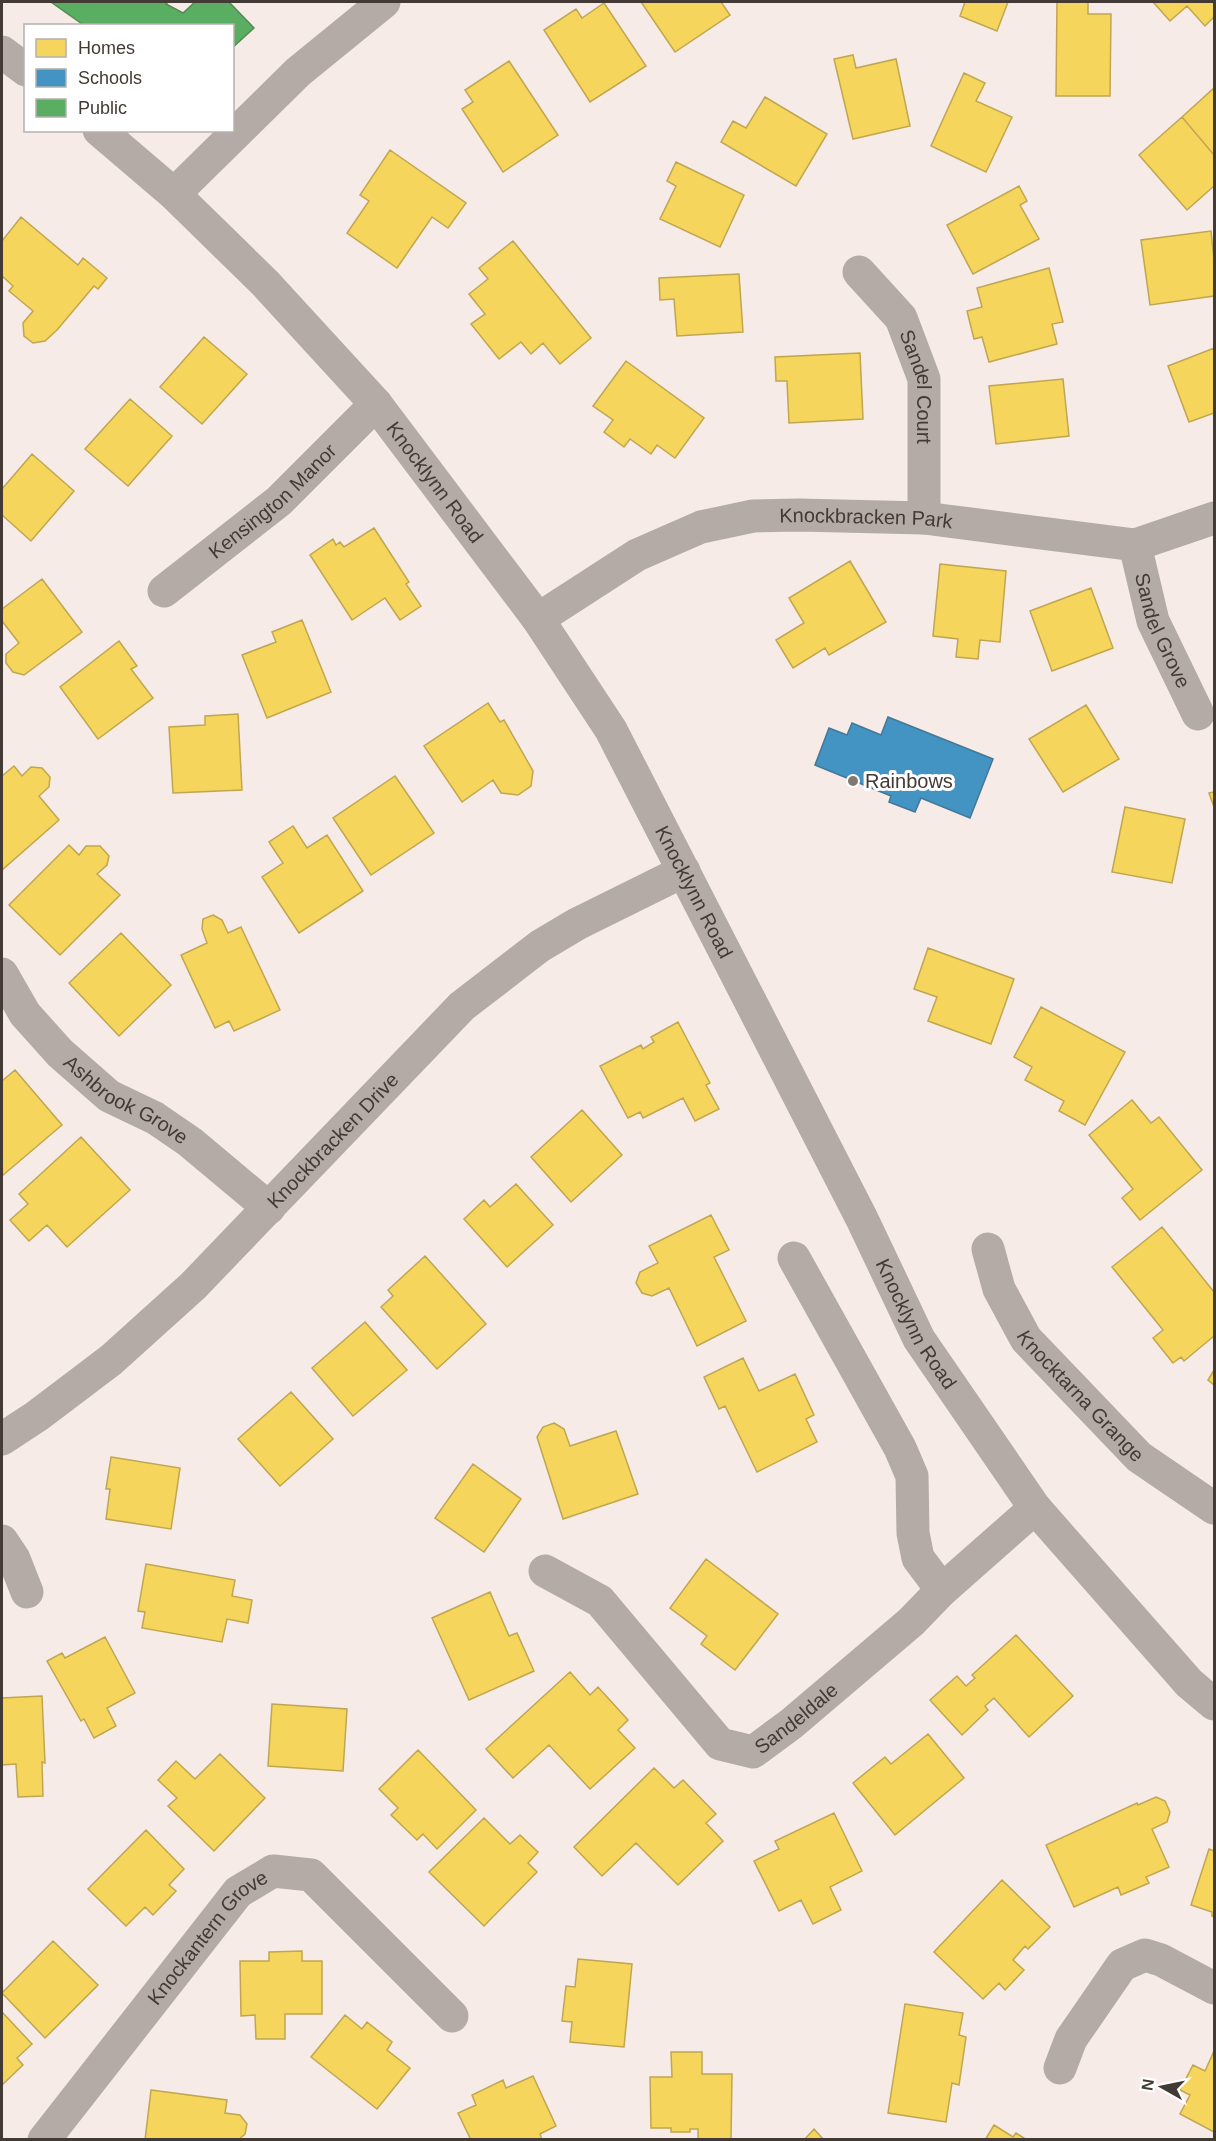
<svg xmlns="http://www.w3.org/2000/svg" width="1216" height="2141" font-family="Arial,sans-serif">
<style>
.homes{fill:#f6d55c;stroke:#c0a650;stroke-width:1.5}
.schools{fill:#4393c3;stroke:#437898;stroke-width:1.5}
.public{fill:#5aae61;stroke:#538b54;stroke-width:1.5}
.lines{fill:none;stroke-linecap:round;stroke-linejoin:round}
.minor{stroke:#b5aba6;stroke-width:33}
.tertiary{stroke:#b5aba6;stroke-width:33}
.poi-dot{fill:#827773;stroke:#fff;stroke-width:2}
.labels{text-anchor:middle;stroke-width:6;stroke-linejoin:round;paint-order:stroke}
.street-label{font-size:20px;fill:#433935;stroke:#fff}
.poi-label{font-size:20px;fill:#433935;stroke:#fff;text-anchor:start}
</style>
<rect width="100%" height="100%" fill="#f6ebe6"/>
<path class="homes" d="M641,2H721L730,15L675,52Z
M965,2H1008L997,31L960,16Z
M1057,2H1088V14H1111L1110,96H1056Z
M1153,2H1214V17L1205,26L1187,6L1170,21Z
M604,3L646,66L590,102L544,30L576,9L582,18Z
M853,55L856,68L896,59L910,126L853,139L834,59Z
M509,61L558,135L503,172L462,109L473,102L465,90Z
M964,73L985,83L976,101L1012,117L986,172L931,146Z
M1214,88V155L1182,117Z
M765,97L827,134L796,186L721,142L733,121L746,128Z
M1182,117L1214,155V186L1187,210L1139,155Z
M390,150L466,203L448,228L432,217L397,268L347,233L369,201L360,195Z
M676,162L744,195L720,247L660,219L676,186L667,181Z
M1019,186L1027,201L1020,205L1039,239L973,274L947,225Z
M21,217L78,265L83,258L107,278L98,289L94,286L57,330L45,341L33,343L24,336L23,323L33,311L9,291L13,286L2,276V241Z
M1211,231L1214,260V296L1150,305L1141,240Z
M513,241L591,338L560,364L543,343L531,354L521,342L499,359L471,324L485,314L469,294L488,279L479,268Z
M1049,268L1063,322L1052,324L1057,344L989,362L982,337L974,339L967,311L982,307L977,288Z
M739,274L743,332L677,336L674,299L660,300L659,278Z
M204,337L247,374L202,424L160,387Z
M1214,348V413L1189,422L1168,366Z
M860,353L863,419L789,423L787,381H776L775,357Z
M626,361L704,418L675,458L657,445L651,454L630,439L624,447L604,432L613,420L593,406Z
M1063,379L1069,436L996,444L989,386Z
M130,399L172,436L128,486L85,449Z
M32,454L74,491L31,541L2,515V489Z
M374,528L409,582L406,584L421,606L400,620L385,598L352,620L310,555L333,539L336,545L340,542L344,547Z
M850,561L886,622L829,655L825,648L793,668L776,640L804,623L789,598Z
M940,564L1006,571L1000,642L980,640L978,659L956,657L958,639L933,636Z
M42,579L82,632L24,675L13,672L6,663V654L19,643L2,621V609Z
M1091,588L1113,648L1052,671L1030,611Z
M302,620L331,692L267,718L242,655L276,642L272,632Z
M119,641L137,666L131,669L153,698L98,739L60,687Z
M488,703L500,722L504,720L533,771L531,786L518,795L501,793L493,780L462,802L424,746Z
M1086,705L1119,759L1063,792L1029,739Z
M238,714L242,790L173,793L169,727L205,725V716Z
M14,766L22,776L31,767L42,768L50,777L49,787L39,796L59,820L2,870V776Z
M395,776L434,833L371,875L333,818Z
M1214,792V807L1209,793Z
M1125,807L1185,819L1172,883L1112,872Z
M293,826L307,848L327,835L363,891L299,933L262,877L283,863L269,842Z
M69,845L79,855L86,846H100L109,856L107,865L97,874L120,895L60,955L9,905Z
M213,915L222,920L228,933L241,927L280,1010L234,1031L229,1021L215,1028L181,955L207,943L202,929L203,919Z
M121,933L171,985L119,1036L69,983Z
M928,948L1014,979L991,1044L928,1021L937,997L914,989Z
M1041,1007L1125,1052L1085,1125L1059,1111L1064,1101L1025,1080L1032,1067L1014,1057Z
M678,1022L710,1083L706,1085L719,1109L695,1121L683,1098L643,1118L640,1112L628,1118L600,1066L641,1045L643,1049L654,1042L651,1037Z
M15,1070L62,1125L2,1176V1081Z
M1132,1100L1151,1123L1159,1117L1202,1170L1140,1220L1122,1198L1133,1189L1089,1135Z
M582,1110L622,1155L571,1202L531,1157Z
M81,1137L130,1190L67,1247L47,1225L29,1241L10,1220L28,1204L19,1194Z
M516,1184L553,1225L507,1267L464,1219L484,1200L490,1207Z
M711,1215L729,1250L714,1257L746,1321L697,1346L669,1288L652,1296L642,1293L636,1283L640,1272L658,1263L649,1246Z
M1162,1227L1214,1292V1336L1184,1361L1181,1357L1173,1363L1153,1338L1163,1330L1112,1267Z
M425,1256L486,1324L437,1369L381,1307L393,1296L388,1290Z
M365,1322L407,1370L353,1416L312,1368Z
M743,1358L759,1391L795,1374L814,1415L806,1419L817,1442L757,1472L725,1406L719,1409L704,1377Z
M1214,1370V1385L1208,1380Z
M291,1392L333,1439L280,1486L238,1439Z
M554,1423L564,1429L570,1446L616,1431L638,1494L563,1519L537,1437L543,1427Z
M111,1457L180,1468L171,1529L106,1519L110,1489H106Z
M473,1464L521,1499L484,1552L435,1518Z
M706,1559L778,1614L735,1670L701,1644L707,1636L670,1608Z
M146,1564L235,1580L232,1596L252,1600L248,1623L227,1619L222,1642L142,1628L145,1612L138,1611Z
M490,1592L509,1636L517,1633L534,1671L469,1700L432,1618Z
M1016,1635L1073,1696L1029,1737L994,1698L985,1706L988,1710L962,1735L930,1700L957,1676L966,1686L975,1678L972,1675Z
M105,1637L135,1693L107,1708L116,1726L94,1738L84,1719L81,1721L47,1661L62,1653L65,1658Z
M570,1672L590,1695L598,1687L628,1720L618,1730L635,1748L590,1789L549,1745L513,1778L486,1749Z
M42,1696L45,1763L42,1762L43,1796L18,1797L16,1764L2,1765V1698Z
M272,1704L347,1709L343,1771L268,1766Z
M928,1734L964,1778L895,1835L853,1783L885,1757L891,1764Z
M418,1750L476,1810L437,1849L423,1834L417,1840L391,1815L398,1808L379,1789Z
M220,1754L265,1798L214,1851L168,1806L177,1798L158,1780L176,1761L195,1779Z
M654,1768L674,1788L683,1780L716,1814L706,1823L723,1841L678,1885L636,1843L602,1876L574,1847Z
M1156,1797L1165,1801L1170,1812L1167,1822L1152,1829L1169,1867L1146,1877L1149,1883L1121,1895L1118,1887L1074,1907L1046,1845L1137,1803L1138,1805Z
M834,1813L862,1871L830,1887L841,1910L813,1924L801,1900L779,1911L754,1861L779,1849L775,1841Z
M484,1818L510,1844L520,1835L538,1852L528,1863L537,1872L484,1926L429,1872Z
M146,1830L184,1869L169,1885L176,1891L153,1915L145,1907L126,1926L88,1889Z
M1209,1849L1214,1851V1917L1212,1916V1912L1191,1905Z
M1002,1880L1050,1927L1028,1949L1025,1946L1013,1960L1024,1970L1005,1990L999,1983L983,1999L934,1952Z
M53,1941L98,1985L45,2038L2,1993Z
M302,1951V1961H322V2014H285V2039H256L255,2015L241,2016L240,1961H269V1952Z
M578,1959L632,1964L624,2047L570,2042L572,2022L562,2021L566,1986L575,1987Z
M905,2004L963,2013L959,2035L966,2037L959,2085L952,2083L946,2122L888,2113Z
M2,2012L32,2044L17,2058L23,2065L2,2085Z
M345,2015L362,2029L367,2022L392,2042L387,2050L410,2068L377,2109L311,2057Z
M1214,2051V2132L1180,2114L1190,2095L1180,2090L1193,2065L1205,2071Z
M671,2052H702V2074H732L731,2140H698V2129H690V2132H671V2128H651L650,2077H672Z
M533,2076L556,2126L540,2134L542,2140H471L458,2113L476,2105L472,2095L503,2080L506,2088Z
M151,2090L227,2100L225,2113L240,2115L247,2124L245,2134L238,2140H145Z
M994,2125L1013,2137L1016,2133L1027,2140H985Z
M814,2129L824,2140H804Z"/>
<path class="schools" d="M888,717L993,759L970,818L921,798L915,812L889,802L891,796L815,765L829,728L847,735L852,723L881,735Z"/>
<path class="public" d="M51,2H168L166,4L183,13L195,2H229L254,28L232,48V26H85Z"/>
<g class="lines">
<g class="minor">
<path d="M174,194L298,72L384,2"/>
<path id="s1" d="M859,272L901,318L924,379V518"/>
<path id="s2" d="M1135,545L1153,621L1198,714"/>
<path id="s3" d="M164,591L279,501L376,404"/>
<path id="s4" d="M538,619L637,555L701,527L753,516L799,515L924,518L1135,545L1214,518"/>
<path id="s5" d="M2,974L25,1014L60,1053L109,1096L155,1118L190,1142L269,1208"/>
<path id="s6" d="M988,1249L999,1289L1026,1339L1139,1457L1214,1508"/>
<path d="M794,1258L900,1448L912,1476L913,1533L918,1558L942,1590"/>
<path id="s7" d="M2,1439L37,1416L111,1360L193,1286L462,1006L540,946L577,924L684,871"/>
<path d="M2,1541L14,1559L27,1592"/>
<path id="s8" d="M545,1571L600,1601L720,1744L753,1752L791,1724L911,1622L942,1590L1035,1508"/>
<path d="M1060,2068L1071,2039L1122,1965L1145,1955L1161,1960L1214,1988"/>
<path id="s9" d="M44,2140L238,1892L273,1871L311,1875L452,2016"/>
</g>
<g class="tertiary">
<path d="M2,52L26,70"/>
<path id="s10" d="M99,130L174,194L265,283L376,404L538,619L611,730L862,1219L919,1339L1035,1508L1189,1683L1214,1704"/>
</g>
</g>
<circle class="poi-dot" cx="853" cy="781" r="6"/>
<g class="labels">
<g class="street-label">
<text dy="7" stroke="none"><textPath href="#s1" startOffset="134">Sandel Court</textPath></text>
<text dy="7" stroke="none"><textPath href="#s10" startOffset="488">Knocklynn Road</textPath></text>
<text dy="7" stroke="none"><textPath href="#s3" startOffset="141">Kensington Manor</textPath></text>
<text dy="7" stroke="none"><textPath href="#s4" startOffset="354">Knockbracken Park</textPath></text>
<text dy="7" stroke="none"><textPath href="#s2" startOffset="90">Sandel Grove</textPath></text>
<text dy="7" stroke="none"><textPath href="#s10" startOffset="974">Knocklynn Road</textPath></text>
<text dy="7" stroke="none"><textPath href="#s5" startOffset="180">Ashbrook Grove</textPath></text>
<text dy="7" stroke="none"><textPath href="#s7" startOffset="447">Knockbracken Drive</textPath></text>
<text dy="7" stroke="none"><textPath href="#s10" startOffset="1460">Knocklynn Road</textPath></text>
<text dy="7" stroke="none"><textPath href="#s6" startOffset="177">Knocktarna Grange</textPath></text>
<text dy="7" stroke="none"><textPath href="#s8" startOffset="338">Sandeldale</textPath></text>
<text dy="7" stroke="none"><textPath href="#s9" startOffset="261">Knockantern Grove</textPath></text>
</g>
<g class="poi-label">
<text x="865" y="788">Rainbows</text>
</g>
</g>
<rect width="1216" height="2141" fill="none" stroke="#433935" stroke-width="6"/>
<rect x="24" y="24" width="210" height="108" fill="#ffffff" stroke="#b4b0ae" stroke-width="1.5"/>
<rect x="36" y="39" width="30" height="18" fill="#f6d55c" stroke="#b4b0ae" stroke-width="1.5"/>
<text x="78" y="54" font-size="18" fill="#433935">Homes</text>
<rect x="36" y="69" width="30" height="18" fill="#4393c3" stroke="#b4b0ae" stroke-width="1.5"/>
<text x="78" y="84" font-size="18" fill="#433935">Schools</text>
<rect x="36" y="99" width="30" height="18" fill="#5aae61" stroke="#b4b0ae" stroke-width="1.5"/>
<text x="78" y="114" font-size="18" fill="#433935">Public</text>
<g transform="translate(1162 2087) rotate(279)" stroke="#ffffff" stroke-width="4.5" paint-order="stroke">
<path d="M0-4.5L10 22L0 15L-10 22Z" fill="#433935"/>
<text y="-9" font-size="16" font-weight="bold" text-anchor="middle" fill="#433935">N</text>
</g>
</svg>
